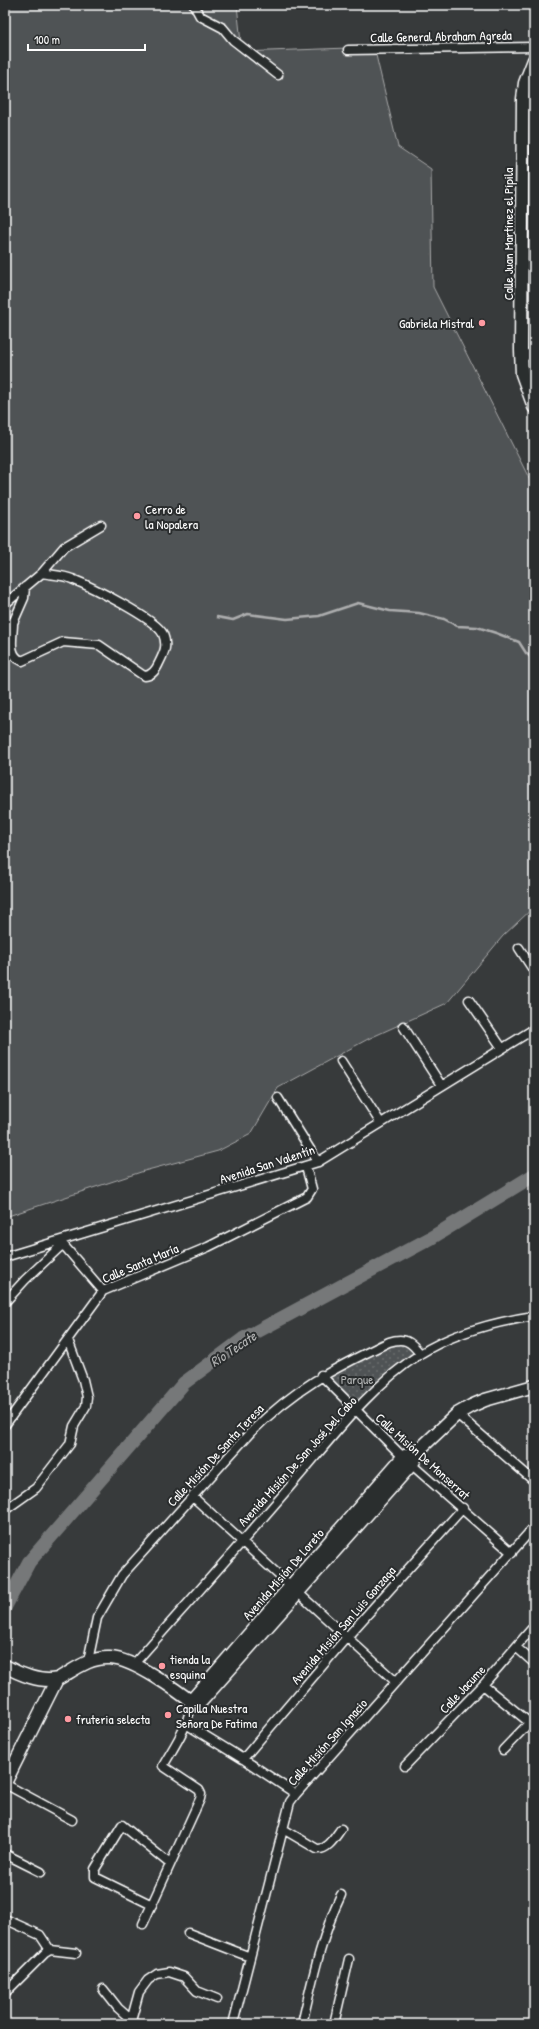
<svg xmlns="http://www.w3.org/2000/svg" width="539" height="2029" font-family="'Patrick Hand',sans-serif">
<style>
.green{fill:#505354;stroke:#a8a9aa}
.park{fill:url(#park-dots);stroke:#a8a9aa}
.lines{fill:none;stroke-linecap:round;stroke-linejoin:round}
.stream{stroke:#adaeaf;stroke-width:2.5}
.river{stroke:#767879;stroke-width:14}
.street-casing{stroke:#fff;stroke-width:11}
.secondary-casing{stroke:#fff;stroke-width:15}
.street{stroke:#2a2d2e;stroke-width:8}
.secondary{stroke:#2a2d2e;stroke-width:12}
.poi-dot{fill:#ff9aa2;stroke:#2a2d2e;stroke-width:1.5}
.labels{text-anchor:middle;stroke-width:4;stroke-linejoin:round;paint-order:stroke}
.street-label{font-size:13px;fill:#fff;stroke:#2a2d2e}
.poi-label{font-size:13px;fill:#fff;stroke:#2a2d2e;text-anchor:start}
.park-label{font-size:13px;fill:#b0b2b2;stroke:#2a2d2e}
.water-label{font-size:14px;font-style:italic;fill:#b4b5b5;stroke:#2a2d2e}
</style>
<defs>
<pattern id="park-dots" width="8" height="8" patternUnits="userSpaceOnUse"><rect width="8" height="8" fill="#505354"/><path d="M2 2h.1M6 6h.1" fill="none" stroke="#6a6d6e" stroke-width="1.8" stroke-linecap="round"/></pattern>
</defs>
<rect width="100%" height="100%" fill="#373a3b"/>
<filter id="ink" filterUnits="userSpaceOnUse"><feTurbulence type="fractalNoise" baseFrequency=".025" numOctaves="2"/><feDisplacementMap in="SourceGraphic" scale="8" xChannelSelector="R" yChannelSelector="G"/><feConvolveMatrix kernelMatrix="1 2 1 2 8 2 1 2 1" color-interpolation-filters="sRGB"/></filter>
<g filter="url(#ink)">
<path class="green" d="M5,5H237L242,52L374,47L398,147L431,169L433,287L534,488V907L503,936L447,1003L368,1039L278,1088L251,1134L218,1151L144,1171L5,1217Z"/>
<path class="park" d="M407,1336L417,1356L355,1410L320,1377L380,1340Z"/>
<g class="lines">
<path class="stream" d="M217,617L233,620L248,614L287,619L309,617L319,616L358,603L390,611L419,613L444,619L457,626L477,627L496,633L519,642L526,653L534,660"/>
<path class="river" d="M5,1607L29,1562L184,1383L243,1339L431,1238L534,1175"/>
<g class="street-casing">
<path id="street" d="M194,5L200,16L223,28L233,40L278,75
M348,50L534,47
M521,359L534,351
M5,604L42,573L64,547L101,525
M5,622L13,623C13,637 7,655 22,661L63,642L99,645L144,676C152,676 156,670 159,663C164,653 168,646 163,634C156,619 90,586 72,579C63,575 51,575 42,573
M13,623L24,598L25,587
M519,948L534,971
M469,1000L502,1048
M403,1026L441,1085
M341,1061L380,1122
M278,1098L318,1162
M60,1241L103,1291
M5,1257L318,1162L534,1029
M5,1302L25,1280L63,1244
M321,1375L403,1457L512,1553
M457,1414L534,1481
M5,1425L103,1291L208,1247L307,1197L312,1189L306,1167
M192,1496L396,1682
M5,1510L36,1488L70,1444L74,1426L86,1406L87,1397L83,1380L68,1340
M516,1647L534,1663
M88,1661L97,1618L122,1575L249,1434C294,1389 332,1369 389,1342C404,1337 411,1341 420,1354
M134,1664C187,1604 241,1544 293,1483C332,1438 369,1387 420,1354C455,1332 494,1322 534,1316
M483,1685L530,1723
M186,1724L243,1759L296,1794
M503,1750L534,1718
M243,1759L347,1637L463,1508
M405,1766L483,1685L534,1626
M5,1784L72,1820
M283,1829L317,1849C328,1850 335,1837 341,1829
M5,1854L41,1872
M152,1905L95,1877V1869L122,1825L170,1864
M5,1919L40,1935L50,1950
M143,1924L200,1799L201,1794L199,1790L163,1766C174,1746 190,1725 191,1701
M188,1933L250,1957
M103,1989L118,2008L136,2024
M5,1993L45,1953L50,1950L76,1953
M131,2021L139,1992L148,1980L157,1974L169,1972L184,1977L197,1991L217,1999
M233,2024L290,1802L296,1794L534,1527
M302,2024C312,1981 322,1934 341,1895
M334,2024L349,1959"/>
</g>
<g class="secondary-casing">
<path id="secondary" d="M534,60L525,83L523,99L521,350L522,374L534,407
M5,1666C19,1674 41,1683 57,1679C61,1678 65,1674 68,1673C81,1665 94,1657 110,1658C134,1659 178,1691 197,1706L412,1464L421,1448
M191,1701L403,1457L421,1448L457,1414L471,1406L485,1400L534,1386
M5,1783L57,1679"/>
</g>
<use href="#street" class="street"/>
<use href="#secondary" class="secondary"/>
</g>
</g>
<g class="poi-dot">
<circle cx="482" cy="323" r="4"/>
<circle cx="137" cy="516" r="4"/>
<circle cx="162" cy="1666" r="4"/>
<circle cx="168" cy="1715" r="4"/>
<circle cx="68" cy="1719" r="4"/>
</g>
<g class="labels">
<g class="street-label">
<text transform="translate(441 36) rotate(-1)" y="5">Calle General Abraham Agreda</text>
<text transform="translate(508 234) rotate(-90)" y="5">Calle Juan Martínez el Pípila</text>
<text transform="translate(267 1164) rotate(-18)" y="5">Avenida San Valentín</text>
<text transform="translate(140 1263) rotate(-23)" y="5">Calle Santa María</text>
<text transform="translate(215 1455) rotate(-47)" y="5">Calle Misión De Santa Teresa</text>
<text transform="translate(423 1456) rotate(42)" y="5">Calle Misión De Monserrat</text>
<text transform="translate(297 1461) rotate(-48)" y="5">Avenida Misión De San José Del Cabo</text>
<text transform="translate(283 1574) rotate(-49)" y="5">Avenida Misión De Loreto</text>
<text transform="translate(343 1625) rotate(-49)" y="5">Avenida Misión San Luis Gonzaga</text>
<text transform="translate(462 1689) rotate(-47)" y="5">Calle Jacume</text>
<text transform="translate(327 1742) rotate(-48)" y="5">Calle Misión San Ignacio</text>
</g>
<g class="poi-label">
<text x="474" y="328" text-anchor="end">Gabriela Mistral</text>
<text x="145" y="514">Cerro de<tspan x="145" dy="15">la Nopalera</tspan></text>
<text x="170" y="1664">tienda la<tspan x="170" dy="15">esquina</tspan></text>
<text x="176" y="1713">Capilla Nuestra<tspan x="176" dy="15">Señora De Fatima</tspan></text>
<text x="76" y="1724">fruteria selecta</text>
</g>
<g class="park-label">
<text x="357" y="1384">Parque</text>
</g>
<g class="water-label">
<text transform="translate(233 1349) rotate(-34)" y="5">Río Tecate</text>
</g>
</g>
<rect width="539" height="2029" fill="none" stroke="#2a2d2e" stroke-width="20"/>
<rect x="10" y="10" width="519" height="2009" fill="none" stroke="#fff" stroke-width="1.5" filter="url(#ink)"/>
<path d="M28 44v6h117v-6" fill="none" stroke="#ffffff" stroke-width="2"/>
<text x="34" y="44" font-size="12" fill="#ffffff" stroke="#2a2d2e" stroke-width="3" paint-order="stroke">100 m</text>
</svg>
